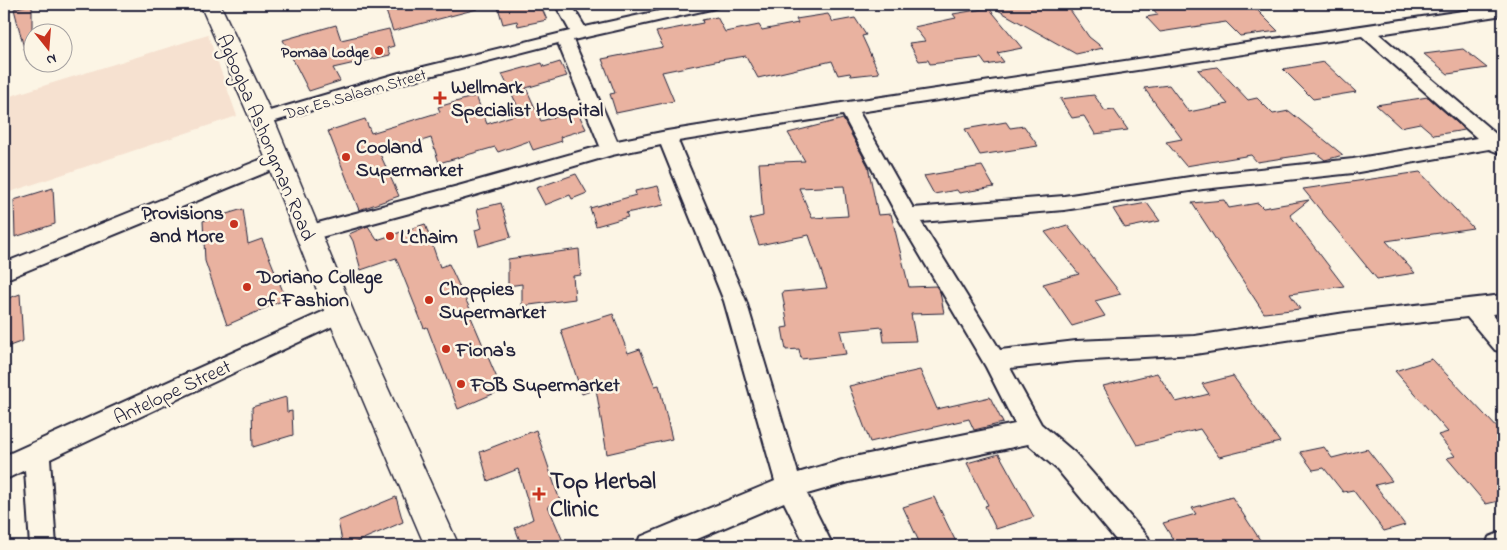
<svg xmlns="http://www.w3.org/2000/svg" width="1507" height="550" font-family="'Indie Flower',sans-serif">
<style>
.built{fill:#f6e1d0}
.building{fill:#e9b2a0;stroke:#22223b;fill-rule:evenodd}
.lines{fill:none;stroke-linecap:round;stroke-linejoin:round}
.street-casing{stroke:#22223b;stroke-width:4}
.secondary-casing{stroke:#22223b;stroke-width:3}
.street{fill:#fcf5e5;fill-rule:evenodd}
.secondary{fill:#fcf5e5;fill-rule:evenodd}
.poi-dot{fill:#c8321e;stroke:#fcf5e5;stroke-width:2}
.labels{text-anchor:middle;stroke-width:5;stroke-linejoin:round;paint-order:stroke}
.far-poi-label{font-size:16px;font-weight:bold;fill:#22223b;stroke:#fcf5e5;text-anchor:end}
.far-street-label{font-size:16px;fill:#22223b;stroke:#fcf5e5}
.poi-label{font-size:20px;font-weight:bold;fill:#22223b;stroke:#fcf5e5;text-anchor:start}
.street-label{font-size:20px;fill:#22223b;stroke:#fcf5e5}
.near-poi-label{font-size:24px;font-weight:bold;fill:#22223b;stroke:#fcf5e5;text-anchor:start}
</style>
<rect width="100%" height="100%" fill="#fcf5e5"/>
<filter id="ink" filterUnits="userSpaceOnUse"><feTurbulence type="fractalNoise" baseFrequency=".02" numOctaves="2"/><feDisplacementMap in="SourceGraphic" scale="10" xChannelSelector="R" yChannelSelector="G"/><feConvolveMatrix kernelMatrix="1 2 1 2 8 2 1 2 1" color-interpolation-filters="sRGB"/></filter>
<g filter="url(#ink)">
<path class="built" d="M208,35L237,116L4,194V98Z"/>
<path class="building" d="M32,4V60H27L14,9Z
M414,4H417L419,8L434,4H476L477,9L393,31L386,11Z
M497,4H540L547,20L518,26L517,21L503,24Z
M987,4H1066L1089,37L1103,48L1076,54Z
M1149,4H1251L1278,31L1240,36L1226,22L1160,32L1146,17L1158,15Z
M989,8L1022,48L997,53L1004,62L986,65L981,58L930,64L928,60L919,61L909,43L925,41L914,27L956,18L953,14Z
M828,14L833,22L855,18L866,35L862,36L879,73L851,76L850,73L838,75L832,61L758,78L746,56L720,60L662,72L674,101L616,113L610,94L615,93L602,59L663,47L656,32L703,23L702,20L717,17L725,32L759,25L762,30L798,23L796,19Z
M336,25L341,40L389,29L394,46L387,48L390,55L333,68L340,81L309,91L283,40Z
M1463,49L1487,68L1448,74L1424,54Z
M560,62L567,76L526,88L541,121L577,111L586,129L560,137L562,141L533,150L529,141L498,152L495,147L439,163L431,138L380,154L399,196L359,210L328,131L365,119L371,133L440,112L438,107L476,96L487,124L521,113L502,74L542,63L544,67Z
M1324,62L1356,92L1313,99L1283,69Z
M1217,67L1248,100L1257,98L1273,114L1289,111L1343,155L1325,160L1316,153L1257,162L1251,155L1186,166L1166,142L1182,139L1144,88L1169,85L1189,112L1228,104L1198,70Z
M1094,95L1105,111L1114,110L1128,130L1095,134L1084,116L1072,118L1060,99Z
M1428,97L1465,130L1434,135L1420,123L1400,127L1376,105Z
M843,119L868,166L878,215L891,214L909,287L936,286L940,292L944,313L911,314L916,341L884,342L882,327L840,331L846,354L801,359L799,349L786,350L782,328L788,327L782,292L827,288L809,235L759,245L750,219L763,216L759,163L805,161L788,133ZM844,186L848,216L812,218L799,188Z
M1006,122L1010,128L1024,126L1038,146L980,155L965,129Z
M982,166L994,187L959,193L957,190L934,194L924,176Z
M1420,172L1473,228L1386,241L1415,273L1377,279L1303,189Z
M576,174L587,193L572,199L570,195L545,205L536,188Z
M658,186L664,205L626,213L628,217L596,226L590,208L636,195L635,191Z
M53,188L55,224L15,237L14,200Z
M1224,200L1229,208L1258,203L1263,208L1309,200L1290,215L1344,286L1290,294L1300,309L1264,313L1192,203Z
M501,203L511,237L479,246L475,230L482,228L477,209Z
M1147,203L1160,221L1125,228L1113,209Z
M243,209L248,244L262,239L286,299L227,325L205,261L203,221Z
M425,224L440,267L449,264L470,309L468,310L502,390L458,409L427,327L424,328L396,258L361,270L353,241L349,234L368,226L377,240Z
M1067,225L1121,294L1095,301L1105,316L1072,326L1043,284L1079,274L1045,232Z
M579,249L581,275L573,276L575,299L522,306V284L508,286V259Z
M20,294L23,341L4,348V300Z
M613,314L628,353L640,349L655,386L659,385L672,439L607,454L596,389L582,394L561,330Z
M1432,359L1503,434V500L1486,504L1447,458L1455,456L1438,435L1448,432L1395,371Z
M920,370L937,409L990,397L1003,423L974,430L969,419L870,442L849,386Z
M1157,373L1176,402L1209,394L1202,384L1233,376L1280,442L1219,457L1200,429L1137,445L1103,386Z
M286,397L287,412L292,411L293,435L253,447L252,407Z
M536,430L560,501L548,506L565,546H522L515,528L533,519L518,469L488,481L480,452Z
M1324,447L1332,458L1367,449L1392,481L1375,485L1405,525L1384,531L1353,490L1343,492L1324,468L1313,470L1300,452Z
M999,454L1034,517L996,529L985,506L988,505L967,463Z
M396,497L403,522L347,546H343L338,521Z
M934,497L958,546H921L903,507Z
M1232,497L1264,546H1177L1163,523L1196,514L1192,508Z"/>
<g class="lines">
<g class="street-casing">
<path id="street" d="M555,4H571L585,27L691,4H719L717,7L711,9L573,40L617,141L667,131L848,102L1503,5V15L1379,34L1497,135L1503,134V152L1499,153L1489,149L1353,173L1203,189L1064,210L921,222L1000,350L1076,341L1195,336L1345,313L1503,295V313L1492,314L1503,327V352L1495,350L1467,317L1345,331L1195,354L1076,361L1010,368L1041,424L1075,453L1148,537L1151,546H1121L1057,469L1028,444L849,482L807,494L833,546H806L784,502L681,546H637L640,537L775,481L724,301L661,145L612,155L458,200L306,241L299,238L296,233L299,228L458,186L600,146L558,43L410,81L262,125L256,123L253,119L256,115L399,73L570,31ZM1362,36L1477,138L1353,159L1203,175L1064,196L913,208L859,112ZM843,115L900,221L986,367L1015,424L849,458L798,473L746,301L678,141Z
M277,153L284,155L286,160L284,165L4,280V263Z
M340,304L348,307L351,313L348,319L50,459L56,546H30L25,470L4,480V456Z
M1499,533H1503V546H1486L1489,537Z"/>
</g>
<g class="secondary-casing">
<path id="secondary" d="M200,4H220L274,119L354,313L459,546H425L326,313L250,119Z"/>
</g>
<use href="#street" class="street"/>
<use href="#secondary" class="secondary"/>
</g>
</g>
<g class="poi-dot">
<circle cx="379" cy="51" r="5"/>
<path d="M437.5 90.5h5v5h5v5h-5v5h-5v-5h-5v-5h5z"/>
<circle cx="346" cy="157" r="5"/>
<circle cx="234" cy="224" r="5"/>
<circle cx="390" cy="236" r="5"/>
<circle cx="247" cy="287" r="5"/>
<circle cx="429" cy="300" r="5"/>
<circle cx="446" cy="349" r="5"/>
<circle cx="461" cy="384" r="5"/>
<path d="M536.5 486.5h5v5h5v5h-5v5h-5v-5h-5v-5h5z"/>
</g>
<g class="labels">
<g class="far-poi-label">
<text x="369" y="57">Pomaa Lodge</text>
</g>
<g class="far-street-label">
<text transform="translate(355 93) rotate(-16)" y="6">Dar Es Salaam Street</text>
</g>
<g class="poi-label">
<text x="451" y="93">Wellmark<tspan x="451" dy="23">Specialist Hospital</tspan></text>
<text x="356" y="153">Cooland<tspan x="356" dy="23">Supermarket</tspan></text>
<text x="224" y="219" text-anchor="end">Provisions<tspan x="224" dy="23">and More</tspan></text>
<text x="400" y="243">L’chaim</text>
<text x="257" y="283">Doriano College<tspan x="257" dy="23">of Fashion</tspan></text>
<text x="439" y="295">Choppies<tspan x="439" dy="23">Supermarket</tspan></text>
<text x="456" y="356">Fiona's</text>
<text x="471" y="391">FOB Supermarket</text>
</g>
<g class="street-label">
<text transform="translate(267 137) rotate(67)" y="7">Agbogba Ashongman Road</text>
<text transform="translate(172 391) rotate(-25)" y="7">Antelope Street</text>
</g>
<g class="near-poi-label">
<text x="550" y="488">Top Herbal<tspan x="550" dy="28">Clinic</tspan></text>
</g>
</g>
<rect width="1507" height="550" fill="none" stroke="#fcf5e5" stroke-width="20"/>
<rect x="10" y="10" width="1487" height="530" fill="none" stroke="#22223b" stroke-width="2" filter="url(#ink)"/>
<g transform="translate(48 48) rotate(163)"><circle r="24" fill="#fcf5e5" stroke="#a5a1a1"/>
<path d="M0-4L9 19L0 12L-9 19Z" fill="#c8321e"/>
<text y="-8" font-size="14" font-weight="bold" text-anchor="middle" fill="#22223b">N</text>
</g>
</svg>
